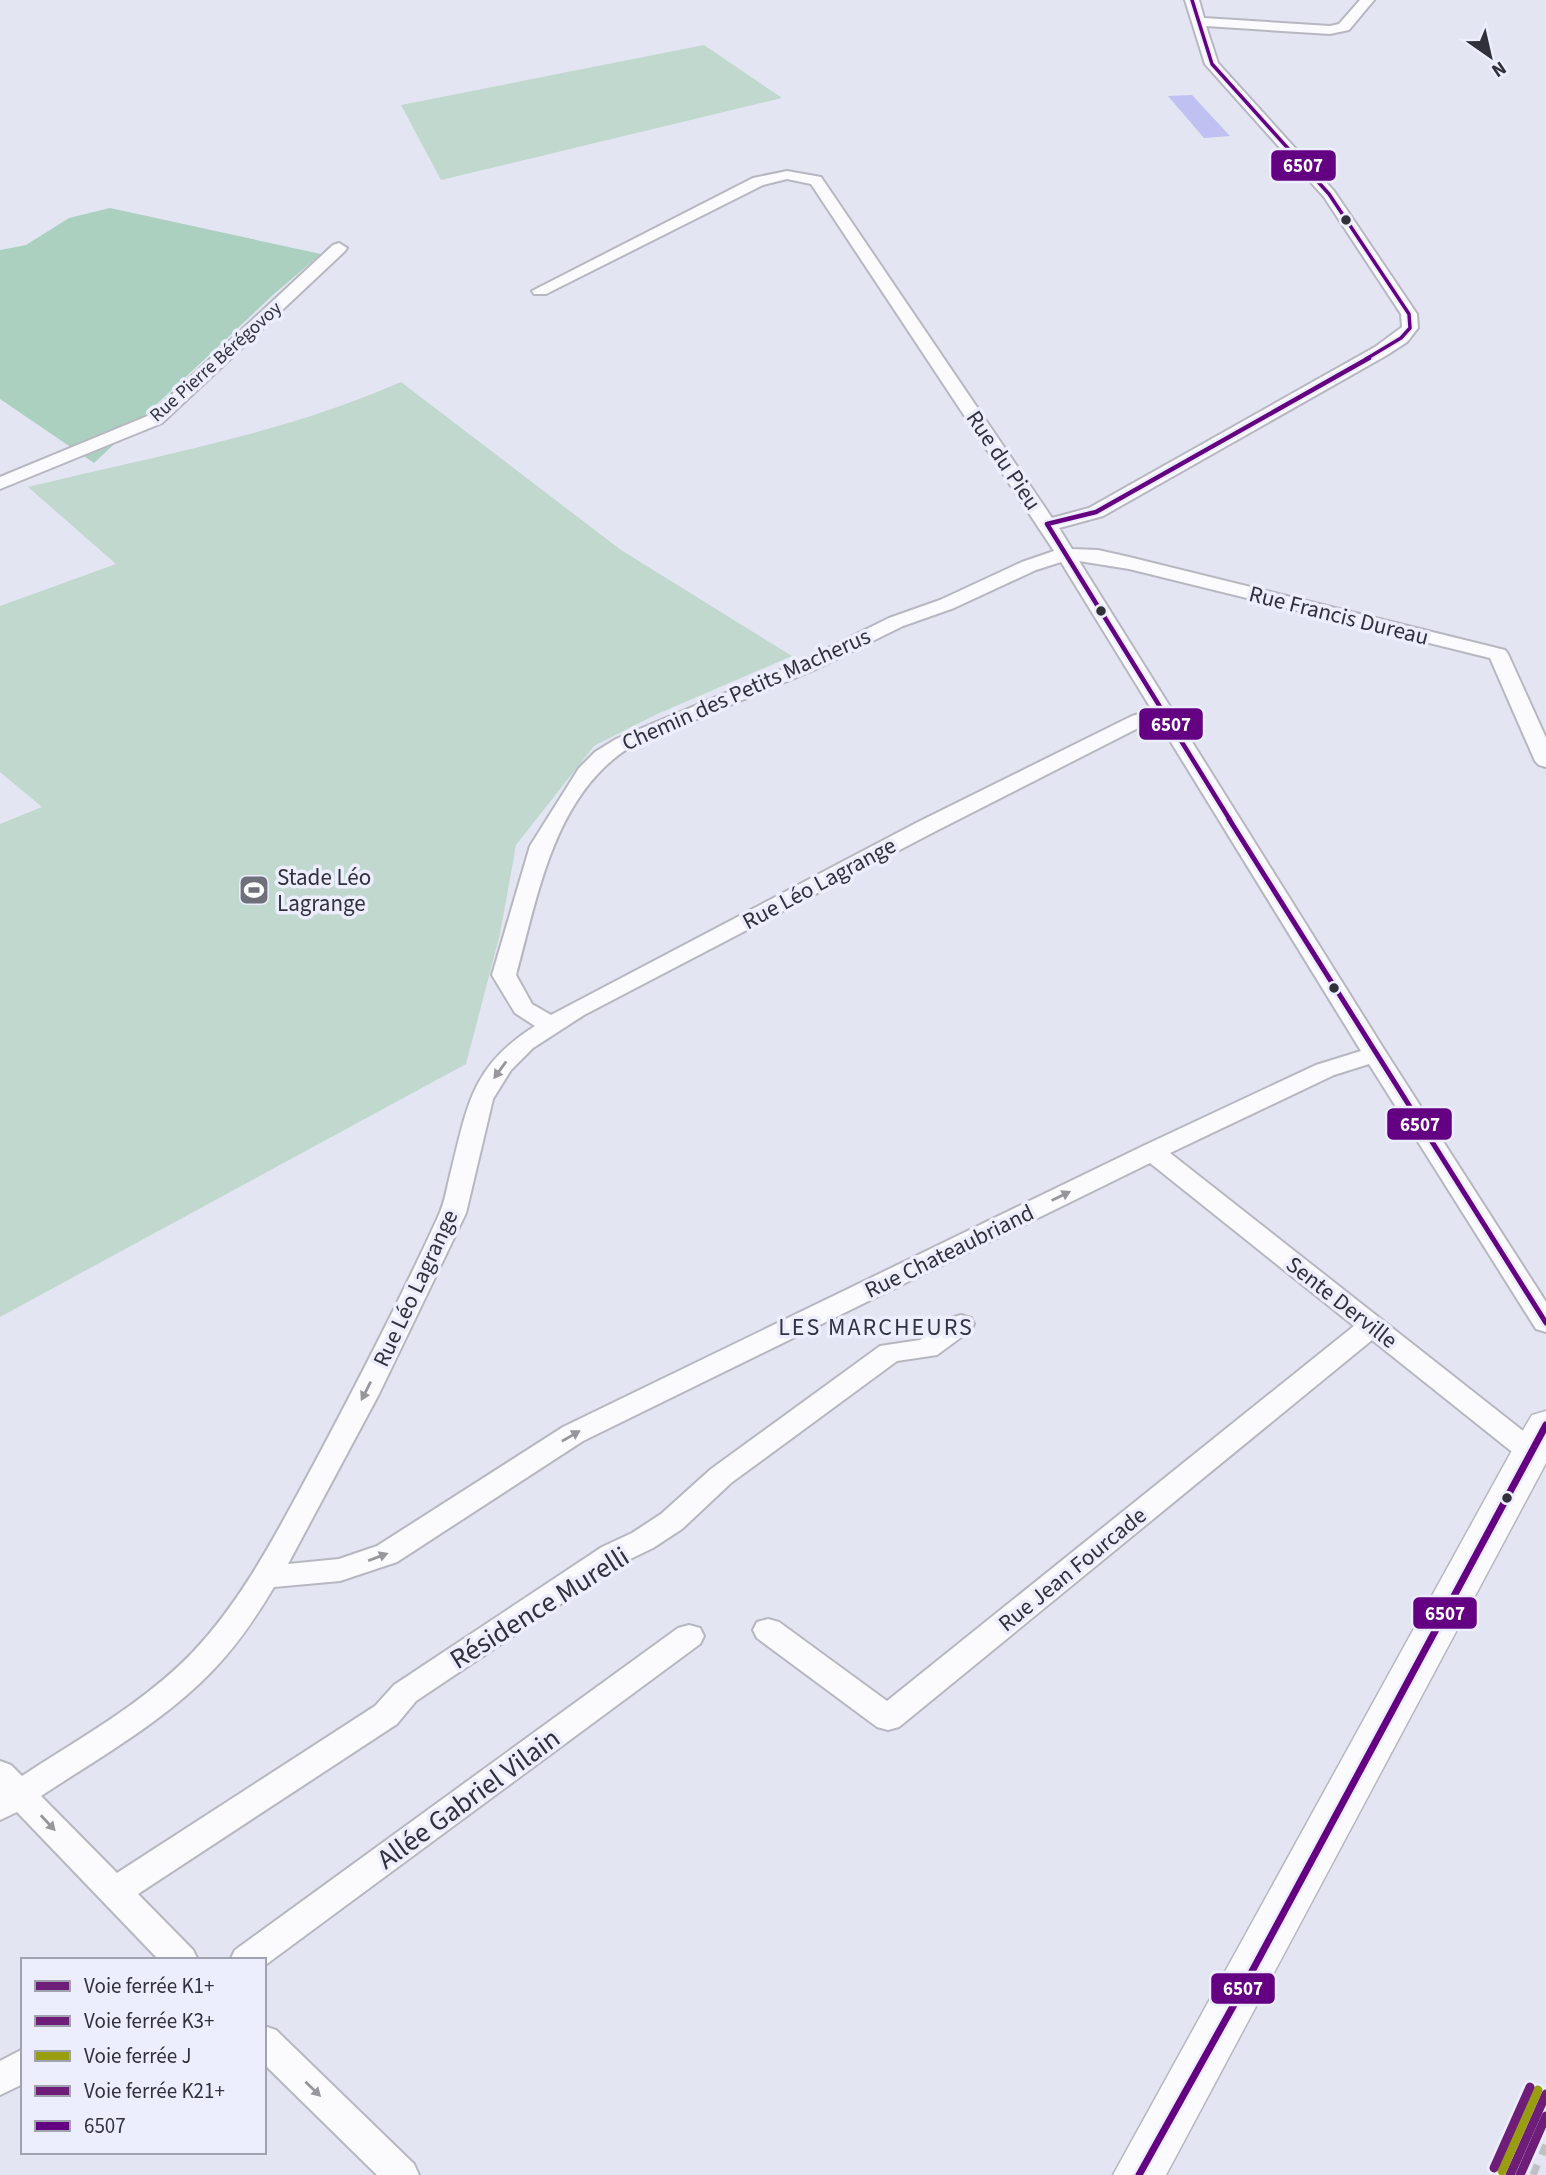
<svg xmlns="http://www.w3.org/2000/svg" width="1546" height="2175" font-family="'Source Sans 3',sans-serif">
<style>
.green{fill:#c0d8ce}
.forest{fill:#acd0c0}
.water{fill:#bec1f1}
.lines{fill:none;stroke-linecap:round;stroke-linejoin:round}
.street-casing{stroke:#b6b7c1;stroke-width:4}
.secondary-casing{stroke:#b6b7c1;stroke-width:3}
.street{fill:#fbfbfd;fill-rule:evenodd}
.secondary{fill:#fbfbfd;fill-rule:evenodd}
.rail{stroke:#c0c0c3;stroke-width:7;stroke-dasharray:11 11;stroke-linecap:butt}
.bus-1-far3-casing{stroke:#eceefd;stroke-width:7}
.bus-1-far2-casing{stroke:#eceefd;stroke-width:9}
.bus-1-far1-casing{stroke:#eceefd;stroke-width:10}
.bus-1-casing{stroke:#eceefd;stroke-width:12}
.bus-1-far3{stroke:#640082;stroke-width:3.5}
.bus-1-far2{stroke:#640082;stroke-width:4.5}
.bus-1-far1{stroke:#640082;stroke-width:5}
.bus-1{stroke:#640082;stroke-width:7}
.rail-1-casing{stroke:#eceefd;stroke-width:14}
.rail-2-casing{stroke:#eceefd;stroke-width:14}
.rail-3-casing{stroke:#eceefd;stroke-width:14}
.rail-4-casing{stroke:#eceefd;stroke-width:14}
.rail-1{stroke:#6e1e78;stroke-width:9}
.rail-2{stroke:#6e1e78;stroke-width:9}
.rail-3{stroke:#999e11;stroke-width:9}
.rail-4{stroke:#6e1e78;stroke-width:9}
.oneway{fill:#96969c}
.bus-dot{fill:#30313a;stroke:#eceefd;stroke-width:2.5}
.labels{text-anchor:middle;stroke-width:7;stroke-linejoin:round;paint-order:stroke}
.far-street-label{font-size:19px;fill:#30313a;stroke:#eceefd}
.street-label{font-size:23px;fill:#30313a;stroke:#eceefd}
.poi-label{font-size:23px;fill:#30313a;stroke:#eceefd;text-anchor:start}
.neighbourhood-label{font-size:24px;letter-spacing:2px;fill:#313245;stroke:#eceefd}
.near-street-label{font-size:28px;fill:#30313a;stroke:#eceefd}
.line-badge{stroke:#eceefd;stroke-width:2.5}
.badge-label{font-size:19px;text-anchor:middle;font-weight:bold;fill:#fff}
</style>
<rect width="100%" height="100%" fill="#e4e5f2"/>
<path class="green" d="M704,45L782,98L441,180L401,105Z
M401,382L621,550L792,656L655,715L594,746L516,845L500,934L466,1064L0,1317V824L42,807L0,772V606L116,564L28,487C153,456 283,434 401,382Z"/>
<path class="forest" d="M110,208L321,254L274,294L94,463L0,399V250L26,245L69,218Z"/>
<path class="water" d="M1192,95L1230,136L1204,138L1168,96Z"/>
<g class="lines">
<g class="street-casing">
<path id="street" d="M1185,0H1199L1204,18L1330,26L1339,24L1360,0H1374L1349,30L1330,34L1206,26L1218,63L1334,191L1417,314L1418,328L1407,342L1387,355L1103,516L1059,528L1072,549L1098,550L1129,557L1505,650L1508,654L1546,738V767L1539,765L1535,761L1490,658L1129,569L1079,561L1387,1054L1546,1302V1332L1536,1329L1369,1064L1334,1075L1170,1153L1541,1445L1545,1452L1541,1459L1531,1462L1521,1459L1372,1340L899,1727L888,1730L877,1727L757,1638L753,1630L757,1622L768,1619L779,1622L887,1701L1354,1326L1150,1163L583,1441L397,1562L340,1581L274,1587C256,1617 238,1644 214,1669C165,1721 100,1757 41,1796L117,1873L375,1706L394,1685L602,1547L632,1533L661,1514L711,1469L880,1346L920,1340L951,1318L961,1315L971,1318L974,1324L971,1330L937,1355L897,1361L731,1483L682,1529L653,1548L622,1563L416,1701L397,1724L138,1894L193,1950L198,1960H159L17,1812L0,1820V1761L11,1765L22,1776C80,1738 144,1703 193,1652C245,1597 279,1528 315,1462C358,1381 400,1300 438,1217C445,1203 447,1186 451,1171C468,1103 472,1066 535,1026L515,1013L492,975L530,846L579,768L595,752L616,739L802,661L889,618L940,600L1022,562L1054,551L811,184L787,179L763,185L546,294H534L532,291L753,178L787,171L821,177L1052,518L1089,508L1375,347L1402,327L1401,314L1324,197L1205,64ZM1061,562L1152,710L1132,716L918,822L551,1015L532,1004L516,975C538,895 554,795 630,747L816,669L903,626L954,608L1036,570ZM1158,721L1361,1051L1316,1065L1143,1146L563,1427L377,1546L339,1559L288,1564L379,1394L466,1213L493,1099L511,1070L533,1048L584,1015L934,832L1146,724Z
M339,243L347,248L345,251L162,423L0,489V477L150,415L333,245Z
M689,1625L700,1628L704,1636L700,1644L264,1966V1960H230L235,1950L678,1628Z
M264,2026L276,2030L414,2164L419,2175H377L264,2064Z
M23,2049V2084L0,2095V2061Z"/>
</g>
<g class="secondary-casing">
<path id="secondary" d="M1546,1411V1463L1166,2175H1113L1526,1425L1532,1415Z"/>
</g>
<use href="#street" class="street"/>
<use href="#secondary" class="secondary"/>
<path class="rail" d="M1533,2175L1546,2145"/>
<g class="bus-1-far3-casing">
<path id="bus-1-far3" d="M1192,0L1212,64L1329,194L1409,314L1410,328L1401,338L1366,359"/>
</g>
<g class="bus-1-far2-casing">
<path id="bus-1-far2" d="M1047,524L1230,820
M1047,524L1096,512L1369,358"/>
</g>
<g class="bus-1-far1-casing">
<path id="bus-1-far1" d="M1229,819L1546,1323"/>
</g>
<g class="bus-1-casing">
<path id="bus-1" d="M1139,2175L1236,2001L1546,1425"/>
</g>
<use href="#bus-1-far3" class="bus-1-far3"/>
<use href="#bus-1-far2" class="bus-1-far2"/>
<use href="#bus-1-far1" class="bus-1-far1"/>
<use href="#bus-1" class="bus-1"/>
<g class="rail-1-casing">
<path id="rail-1" d="M1510,2175L1546,2094"/>
</g>
<g class="rail-2-casing">
<path id="rail-2" d="M1520,2175L1546,2116"/>
</g>
<g class="rail-3-casing">
<path id="rail-3" d="M1502,2171L1538,2090"/>
</g>
<g class="rail-4-casing">
<path id="rail-4" d="M1494,2168L1530,2087"/>
</g>
<use href="#rail-1" class="rail-1"/>
<use href="#rail-2" class="rail-2"/>
<use href="#rail-3" class="rail-3"/>
<use href="#rail-4" class="rail-4"/>
</g>
<defs><path id="oneway-solid" d="M-6-.8H1V-3.2L6.5 0L1 3.2V.8H-6Z" transform="scale(1.75)"/></defs>
<g class="oneway">
<use href="#oneway-solid" transform="translate(500 1070) rotate(126)"/>
<use href="#oneway-solid" transform="translate(1061 1196) rotate(-26)"/>
<use href="#oneway-solid" transform="translate(366 1391) rotate(117)"/>
<use href="#oneway-solid" transform="translate(571 1436) rotate(-30)"/>
<use href="#oneway-solid" transform="translate(378 1557) rotate(-21)"/>
<use href="#oneway-solid" transform="translate(48 1823) rotate(47)"/>
<use href="#oneway-solid" transform="translate(313 2089) rotate(44)"/>
</g>
<defs>
<g id="stadium-square" transform="scale(1.575)"><rect x="-9" y="-9" width="18" height="18" rx="4" fill="#6f707a" stroke="#eceefd"/><path d="M0-5a6.5 5 0 1 0 0 10a6.5 5 0 1 0 0-10ZM-3.5-1.8h7v3.6h-7Z" fill="#fff"/></g>
</defs>
<g fill-rule="evenodd">
<use href="#stadium-square" x="254" y="890"/>
</g>
<g class="bus-dot">
<circle cx="1346" cy="220" r="6"/>
<circle cx="1101" cy="611" r="6"/>
<circle cx="1334" cy="988" r="6"/>
<circle cx="1507" cy="1498" r="6"/>
</g>
<g class="labels">
<g class="far-street-label">
<text transform="translate(215 361) rotate(-42)" y="7">Rue Pierre Bérégovoy</text>
</g>
<g class="street-label">
<text transform="translate(1004 460) rotate(56)" y="8">Rue du Pieu</text>
<text transform="translate(1339 615) rotate(14)" y="8">Rue Francis Dureau</text>
<text transform="translate(746 689) rotate(-24)" y="8">Chemin des Petits Macherus</text>
<text transform="translate(819 883) rotate(-28)" y="8">Rue Léo Lagrange</text>
<text transform="translate(949 1251) rotate(-26)" y="8">Rue Chateaubriand</text>
<text transform="translate(415 1288) rotate(-65)" y="8">Rue Léo Lagrange</text>
<text transform="translate(1342 1302) rotate(38)" y="8">Sente Derville</text>
<text transform="translate(1072 1569) rotate(-39)" y="8">Rue Jean Fourcade</text>
</g>
<g class="poi-label">
<text x="277" y="885">Stade Léo<tspan x="277" dy="26">Lagrange</tspan></text>
</g>
<g class="neighbourhood-label">
<text x="876" y="1335">LES MARCHEURS</text>
</g>
<g class="near-street-label">
<text transform="translate(539 1607) rotate(-32)" y="10">Résidence Murelli</text>
<text transform="translate(468 1798) rotate(-36)" y="10">Allée Gabriel Vilain</text>
</g>
</g>
<g class="line-badge">
<rect x="1270" y="149" width="67" height="33" rx="7" fill="#640082"/>
<rect x="1138" y="707" width="66" height="34" rx="7" fill="#640082"/>
<rect x="1386" y="1107" width="67" height="34" rx="7" fill="#640082"/>
<rect x="1412" y="1596" width="66" height="34" rx="7" fill="#640082"/>
<rect x="1210" y="1972" width="66" height="33" rx="7" fill="#640082"/>
</g>
<g class="badge-label">
<text x="1303" y="172">6507</text>
<text x="1171" y="731">6507</text>
<text x="1420" y="1131">6507</text>
<text x="1445" y="1620">6507</text>
<text x="1243" y="1995">6507</text>
</g>
<rect x="21" y="1958" width="245" height="196" fill="#eceefd" stroke="#a1a2af" stroke-width="2"/>
<rect x="35" y="1981" width="35" height="10" fill="#6e1e78" stroke="#a1a2af" stroke-width="2"/>
<text x="84" y="1993" font-size="21" fill="#30313a">Voie ferrée K1+</text>
<rect x="35" y="2016" width="35" height="10" fill="#6e1e78" stroke="#a1a2af" stroke-width="2"/>
<text x="84" y="2028" font-size="21" fill="#30313a">Voie ferrée K3+</text>
<rect x="35" y="2051" width="35" height="10" fill="#999e11" stroke="#a1a2af" stroke-width="2"/>
<text x="84" y="2063" font-size="21" fill="#30313a">Voie ferrée J</text>
<rect x="35" y="2086" width="35" height="10" fill="#6e1e78" stroke="#a1a2af" stroke-width="2"/>
<text x="84" y="2098" font-size="21" fill="#30313a">Voie ferrée K21+</text>
<rect x="35" y="2121" width="35" height="10" fill="#640082" stroke="#a1a2af" stroke-width="2"/>
<text x="84" y="2133" font-size="21" fill="#30313a">6507</text>
<g transform="translate(1490 56) rotate(146)" stroke="#eceefd" stroke-width="5" paint-order="stroke">
<path d="M0-5L12 26L0 18L-12 26Z" fill="#30313a"/>
<text y="-10" font-size="19" font-weight="bold" text-anchor="middle" fill="#30313a">N</text>
</g>
</svg>
